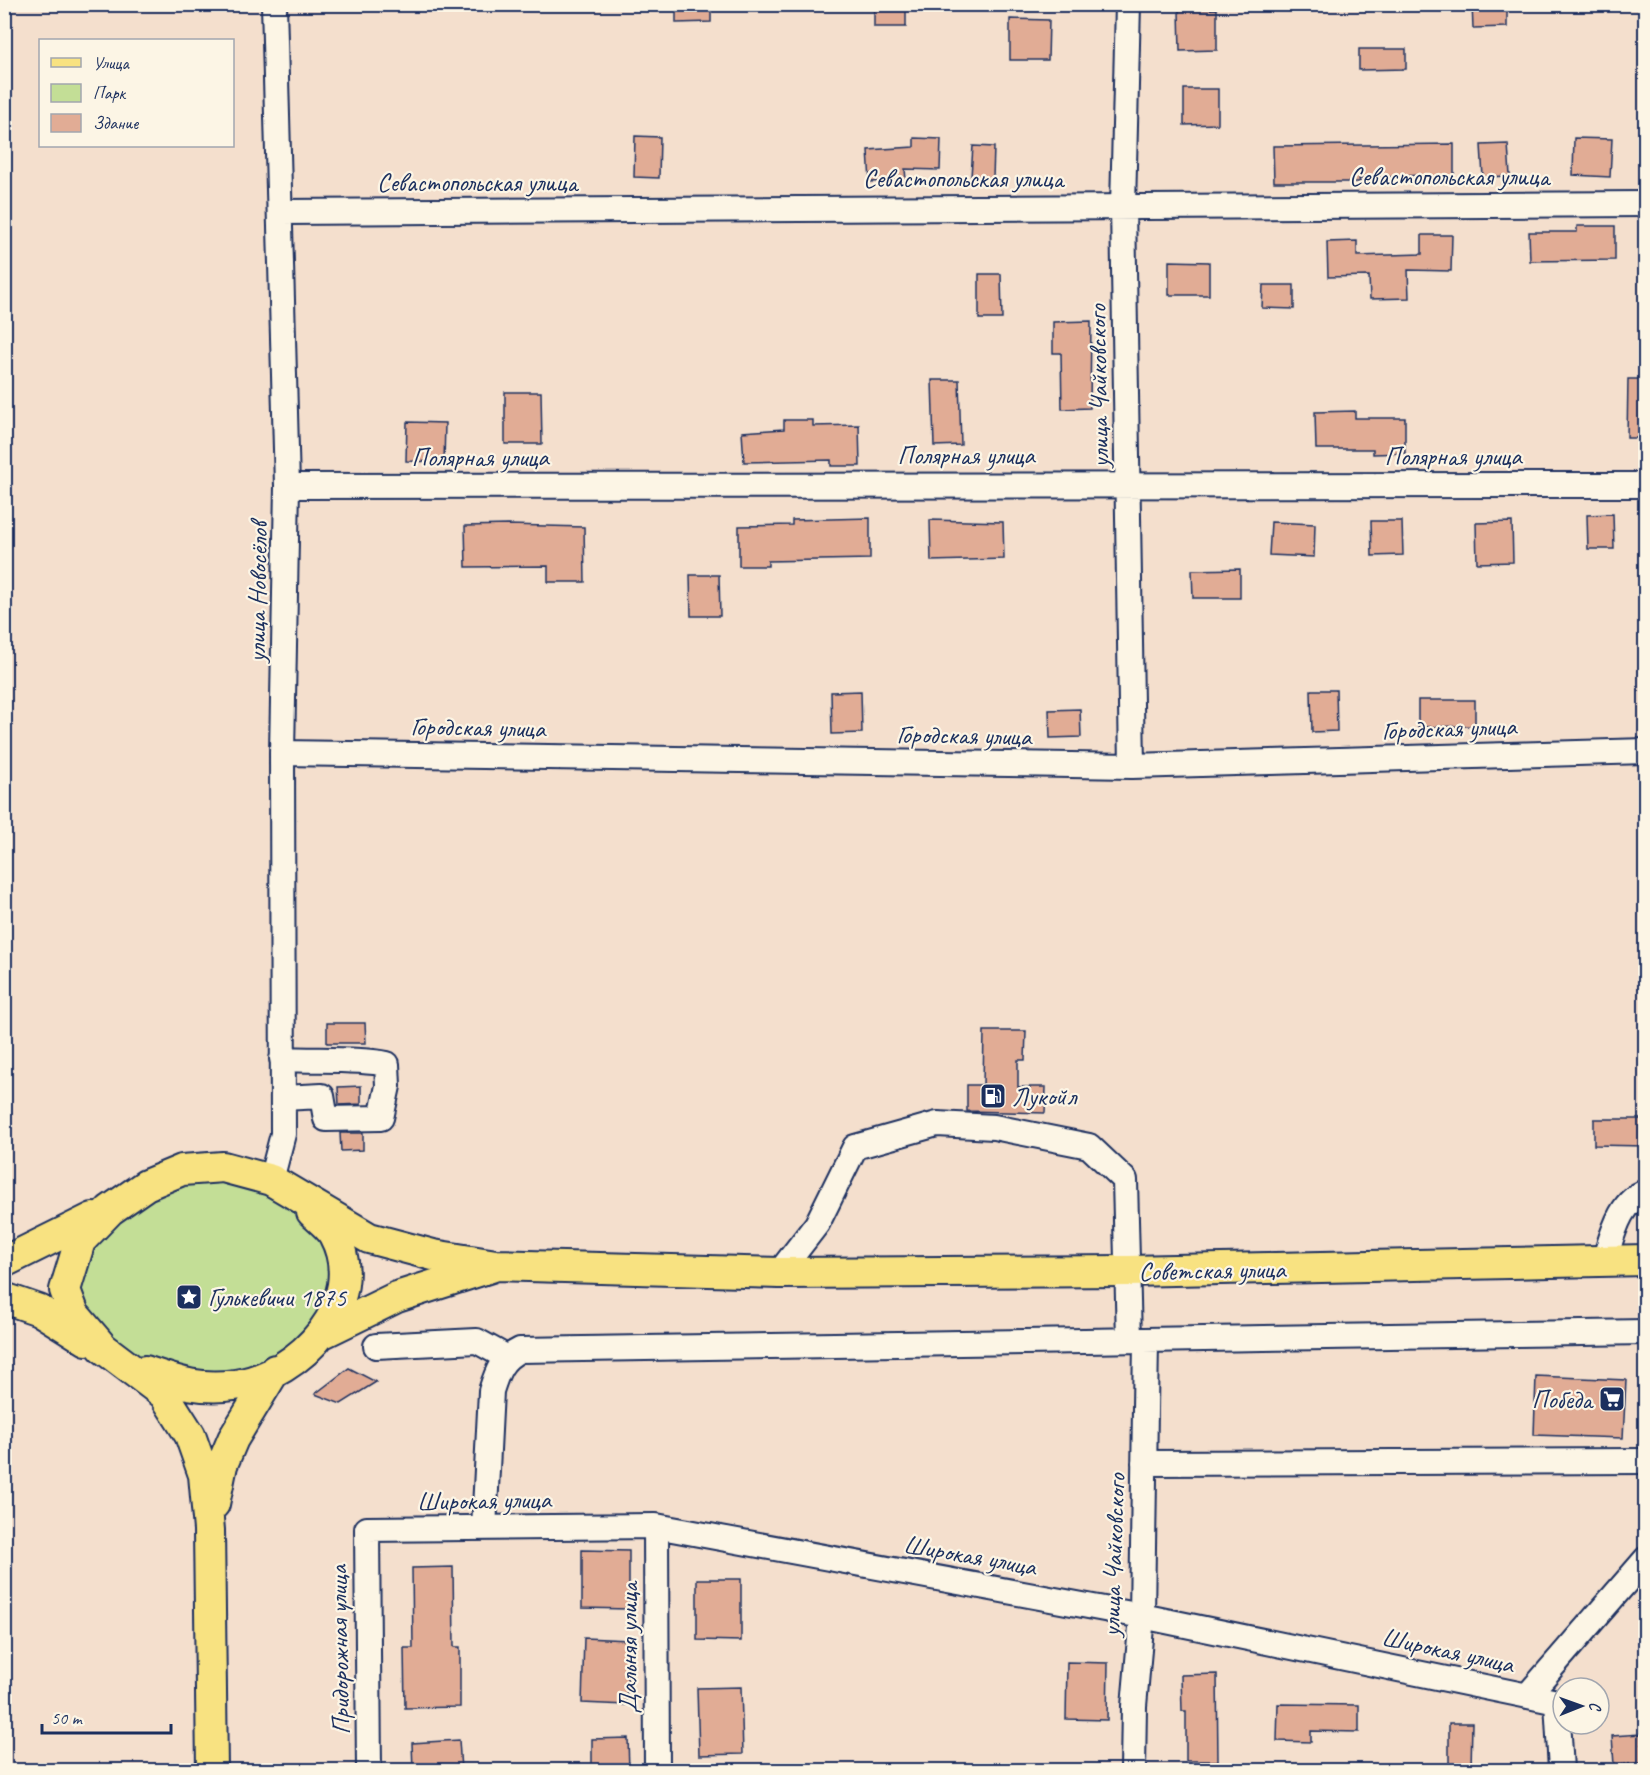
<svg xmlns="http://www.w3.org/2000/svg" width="1650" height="1775" font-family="Caveat,sans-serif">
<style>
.green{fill:#c3de96;stroke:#6f867a;stroke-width:1.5}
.building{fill:#e1ac95;stroke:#1b2f5e;stroke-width:1.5}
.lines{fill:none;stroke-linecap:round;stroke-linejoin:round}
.minor-casing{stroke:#1b2f5e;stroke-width:28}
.major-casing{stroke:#1b2f5e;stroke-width:34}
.minor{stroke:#fcf5e5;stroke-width:24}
.major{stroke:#f8e281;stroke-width:30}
.labels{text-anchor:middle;stroke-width:4.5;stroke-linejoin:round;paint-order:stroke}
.street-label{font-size:26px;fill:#1b2f5e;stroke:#fcf5e5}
.poi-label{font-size:26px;fill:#1b2f5e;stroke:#fcf5e5;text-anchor:start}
</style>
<rect width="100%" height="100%" fill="#f4dfcd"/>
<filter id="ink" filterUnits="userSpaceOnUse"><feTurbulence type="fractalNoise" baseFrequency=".0167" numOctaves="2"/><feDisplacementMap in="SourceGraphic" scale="12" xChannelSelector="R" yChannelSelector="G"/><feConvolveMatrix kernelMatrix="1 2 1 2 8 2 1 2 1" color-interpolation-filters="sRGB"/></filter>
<g filter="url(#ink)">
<path class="green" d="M188,1178L251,1183L304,1217L328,1251L331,1289L314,1318L285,1350L269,1361L209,1379L141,1360L89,1319L73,1279L109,1222Z"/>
<path class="building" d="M676,4H711V22L676,23Z
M874,4H906V27H874Z
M1472,4H1507V27L1473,28Z
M1217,9V50L1180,51L1179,10Z
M1010,19L1049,20L1048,60H1010Z
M1359,49H1406V69L1359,70Z
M1184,89H1218V124L1184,125Z
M635,136L660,137L659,178L634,177Z
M914,138L941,139L940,170L905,169L906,180L870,182L868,150L914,147Z
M1574,138L1612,139L1610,177L1573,175Z
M1454,144V180H1421L1420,175L1359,179L1360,182H1274L1273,146Z
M1508,144L1510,176L1483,177L1481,145Z
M973,146L994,147L993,178L971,177Z
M1577,226H1615V260L1530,261L1529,232H1577Z
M1422,235H1452L1451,271L1408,270L1409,298L1370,299L1369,276L1328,277L1327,242L1357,241V256L1422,254Z
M1169,261L1209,262V295H1169Z
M979,274H1001L1002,319H979Z
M1263,285H1294V309L1262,308Z
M1091,321L1090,408L1062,409L1061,353H1053V322Z
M1628,379H1646V438H1627Z
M932,380H959L961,445L934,446Z
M505,392H541L542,444H505Z
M1355,411V418H1405V453L1373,454V449H1316L1315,412Z
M784,420H813V426L859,425L860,466H831V460L744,462L742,432L784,429Z
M407,422L445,423L444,462L406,461Z
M1613,514L1614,549H1588L1587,515Z
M870,518V559L768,561V566H739V526L792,525V520Z
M930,520L1003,522L1004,559L931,561Z
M1371,521H1402L1403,555L1372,556Z
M1271,522L1315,524L1314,557L1269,555Z
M1512,522L1513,562L1477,563L1476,523Z
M508,525L584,527L585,582H548V566L466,567L465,526Z
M1240,569V598H1193L1192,570Z
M690,575H719L720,616H691Z
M1311,690H1336L1337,731L1312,732Z
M861,691L862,733L832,734L831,692Z
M1418,700H1475V726L1418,727Z
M1080,709L1081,737L1050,738L1049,710Z
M327,1023H365L366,1043H327Z
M984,1031H1026L1025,1060H1018V1087H1046L1045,1113L967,1111V1085H983Z
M361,1086V1104L339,1105L338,1087Z
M1594,1119H1646V1146L1594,1145Z
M340,1133H363V1150L341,1151Z
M349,1368L376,1382L341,1404L315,1394Z
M1536,1376L1626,1380L1623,1438L1534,1435Z
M582,1550L629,1551V1609L582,1608Z
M453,1567L454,1647H460V1707L405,1708L404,1648H413L412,1568Z
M697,1579H741V1641L697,1640Z
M584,1638L629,1640L626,1705L582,1703Z
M1067,1662L1108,1663L1107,1720L1066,1719Z
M1217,1674L1218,1761H1186V1711H1182L1181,1675Z
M741,1687L743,1754L699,1755L697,1688Z
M1278,1704L1359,1705V1732L1311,1731V1742L1277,1741Z
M1449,1723H1472L1471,1768H1449Z
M1641,1734L1643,1763L1614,1765L1612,1736Z
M628,1738L629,1770H592V1739Z
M459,1740L461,1770H413L412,1743Z"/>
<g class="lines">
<g class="minor-casing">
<path id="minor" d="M1128,4L1123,206L1132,766
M281,212L1646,204
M287,486L1646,485
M282,753L1132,766L1646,751
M282,1059C317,1061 354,1058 387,1064L388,1086L381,1118L326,1119L322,1096L283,1098
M271,1180L283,1134L282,753L287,486L274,4
M1604,1261C1612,1238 1619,1200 1646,1192
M779,1273L817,1224L855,1147L937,1124L994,1127L1089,1146L1125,1180L1129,1340
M376,1346L477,1341L506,1357
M1144,1463L1646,1461
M656,1526L657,1770
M484,1528L491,1391C497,1372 501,1359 520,1350L1646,1332
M1527,1696L1646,1559
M369,1770L367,1529L656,1526L1142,1616L1557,1702L1561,1770
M1133,1770L1134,1706L1142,1616L1146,1340"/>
</g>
<g class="major-casing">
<path id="major" d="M4,1262L93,1218
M4,1298L39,1310L87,1340
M321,1334L397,1297L491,1267
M145,1371C178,1382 199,1390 235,1385C300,1376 370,1302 334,1235C330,1227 319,1219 312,1212
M214,1504L222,1465L233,1439L275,1370
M212,1770L209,1530L204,1475L190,1435L164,1394L103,1348L74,1314L65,1290L80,1241L110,1210L146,1185L182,1170L223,1167L271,1180L369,1238L433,1255L496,1265L779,1273L1128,1271L1646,1260"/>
</g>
<use href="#minor" class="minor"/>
<use href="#major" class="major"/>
</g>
</g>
<defs>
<g id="fuel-square" transform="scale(1.35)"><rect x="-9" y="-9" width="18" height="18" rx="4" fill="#1b2f5e" stroke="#fcf5e5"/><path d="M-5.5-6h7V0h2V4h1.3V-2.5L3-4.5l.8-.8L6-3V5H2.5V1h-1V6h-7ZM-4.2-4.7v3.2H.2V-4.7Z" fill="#fff"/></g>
<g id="sight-square" transform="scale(1.35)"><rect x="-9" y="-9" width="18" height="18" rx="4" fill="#1b2f5e" stroke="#fcf5e5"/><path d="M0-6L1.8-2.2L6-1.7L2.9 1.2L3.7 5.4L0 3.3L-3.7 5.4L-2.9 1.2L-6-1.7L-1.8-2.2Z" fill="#fff"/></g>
<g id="supermarket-square" transform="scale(1.35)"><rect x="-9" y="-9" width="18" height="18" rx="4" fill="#1b2f5e" stroke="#fcf5e5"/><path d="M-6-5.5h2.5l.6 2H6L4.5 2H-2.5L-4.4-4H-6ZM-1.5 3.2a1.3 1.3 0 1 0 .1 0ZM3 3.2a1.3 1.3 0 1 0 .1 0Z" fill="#fff"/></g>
</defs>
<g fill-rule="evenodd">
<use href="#fuel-square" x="993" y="1096"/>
<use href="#sight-square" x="189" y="1297"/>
<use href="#supermarket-square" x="1612" y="1399"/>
</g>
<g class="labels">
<g class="street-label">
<text x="1449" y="185">Севастопольская улица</text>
<text x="963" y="187">Севастопольская улица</text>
<text x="477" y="191">Севастопольская улица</text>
<text transform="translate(1098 386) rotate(-91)" y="9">улица Чайковского</text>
<text x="966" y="464">Полярная улица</text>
<text x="1453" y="465">Полярная улица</text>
<text x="480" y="466">Полярная улица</text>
<text transform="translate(257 592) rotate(-89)" y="9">улица Новосёлов</text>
<text transform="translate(478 727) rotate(1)" y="9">Городская улица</text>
<text transform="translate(1449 728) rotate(-2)" y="9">Городская улица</text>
<text transform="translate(964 735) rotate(1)" y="9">Городская улица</text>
<text transform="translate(1212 1270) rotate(-1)" y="9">Советская улица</text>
<text transform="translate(484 1500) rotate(-1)" y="9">Широкая улица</text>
<text transform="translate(970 1555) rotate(10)" y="9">Широкая улица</text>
<text transform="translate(1113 1555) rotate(-88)" y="9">улица Чайковского</text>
<text transform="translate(628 1648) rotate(-90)" y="9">Дальняя улица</text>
<text transform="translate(339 1650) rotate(-91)" y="9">Придорожная улица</text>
<text transform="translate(1448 1650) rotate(12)" y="9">Широкая улица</text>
</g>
<g class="poi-label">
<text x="1012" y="1105">Лукойл</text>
<text x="208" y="1306">Гулькевичи 1875</text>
<text x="1592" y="1408" text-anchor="end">Победа</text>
</g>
</g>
<rect width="1650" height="1775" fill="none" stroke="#fcf5e5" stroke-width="24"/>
<rect x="12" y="12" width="1626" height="1751" fill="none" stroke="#1b2f5e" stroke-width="2" filter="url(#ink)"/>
<rect x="39" y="39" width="195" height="108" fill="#fcf5e5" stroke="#a2a6af" stroke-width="1.5"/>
<rect x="51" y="58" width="30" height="9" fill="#f8e281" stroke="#a2a6af" stroke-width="1.5"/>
<text x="93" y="69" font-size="18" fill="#1b2f5e">Улица</text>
<rect x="51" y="84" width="30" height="18" fill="#c3de96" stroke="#a2a6af" stroke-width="1.5"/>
<text x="93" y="99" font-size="18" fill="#1b2f5e">Парк</text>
<rect x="51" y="114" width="30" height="18" fill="#e1ac95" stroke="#a2a6af" stroke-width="1.5"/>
<text x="93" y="129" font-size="18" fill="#1b2f5e">Здание</text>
<g transform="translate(1581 1706) rotate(89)"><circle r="28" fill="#fcf5e5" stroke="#a2a6af" stroke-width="1.5"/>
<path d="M0-4.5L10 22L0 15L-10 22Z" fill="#1b2f5e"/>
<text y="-9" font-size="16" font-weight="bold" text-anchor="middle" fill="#1b2f5e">С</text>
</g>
<path d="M42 1724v9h129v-9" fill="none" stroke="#1b2f5e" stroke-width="3"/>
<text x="51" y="1724" font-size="18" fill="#1b2f5e" stroke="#fcf5e5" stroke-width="4.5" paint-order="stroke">50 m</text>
</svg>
